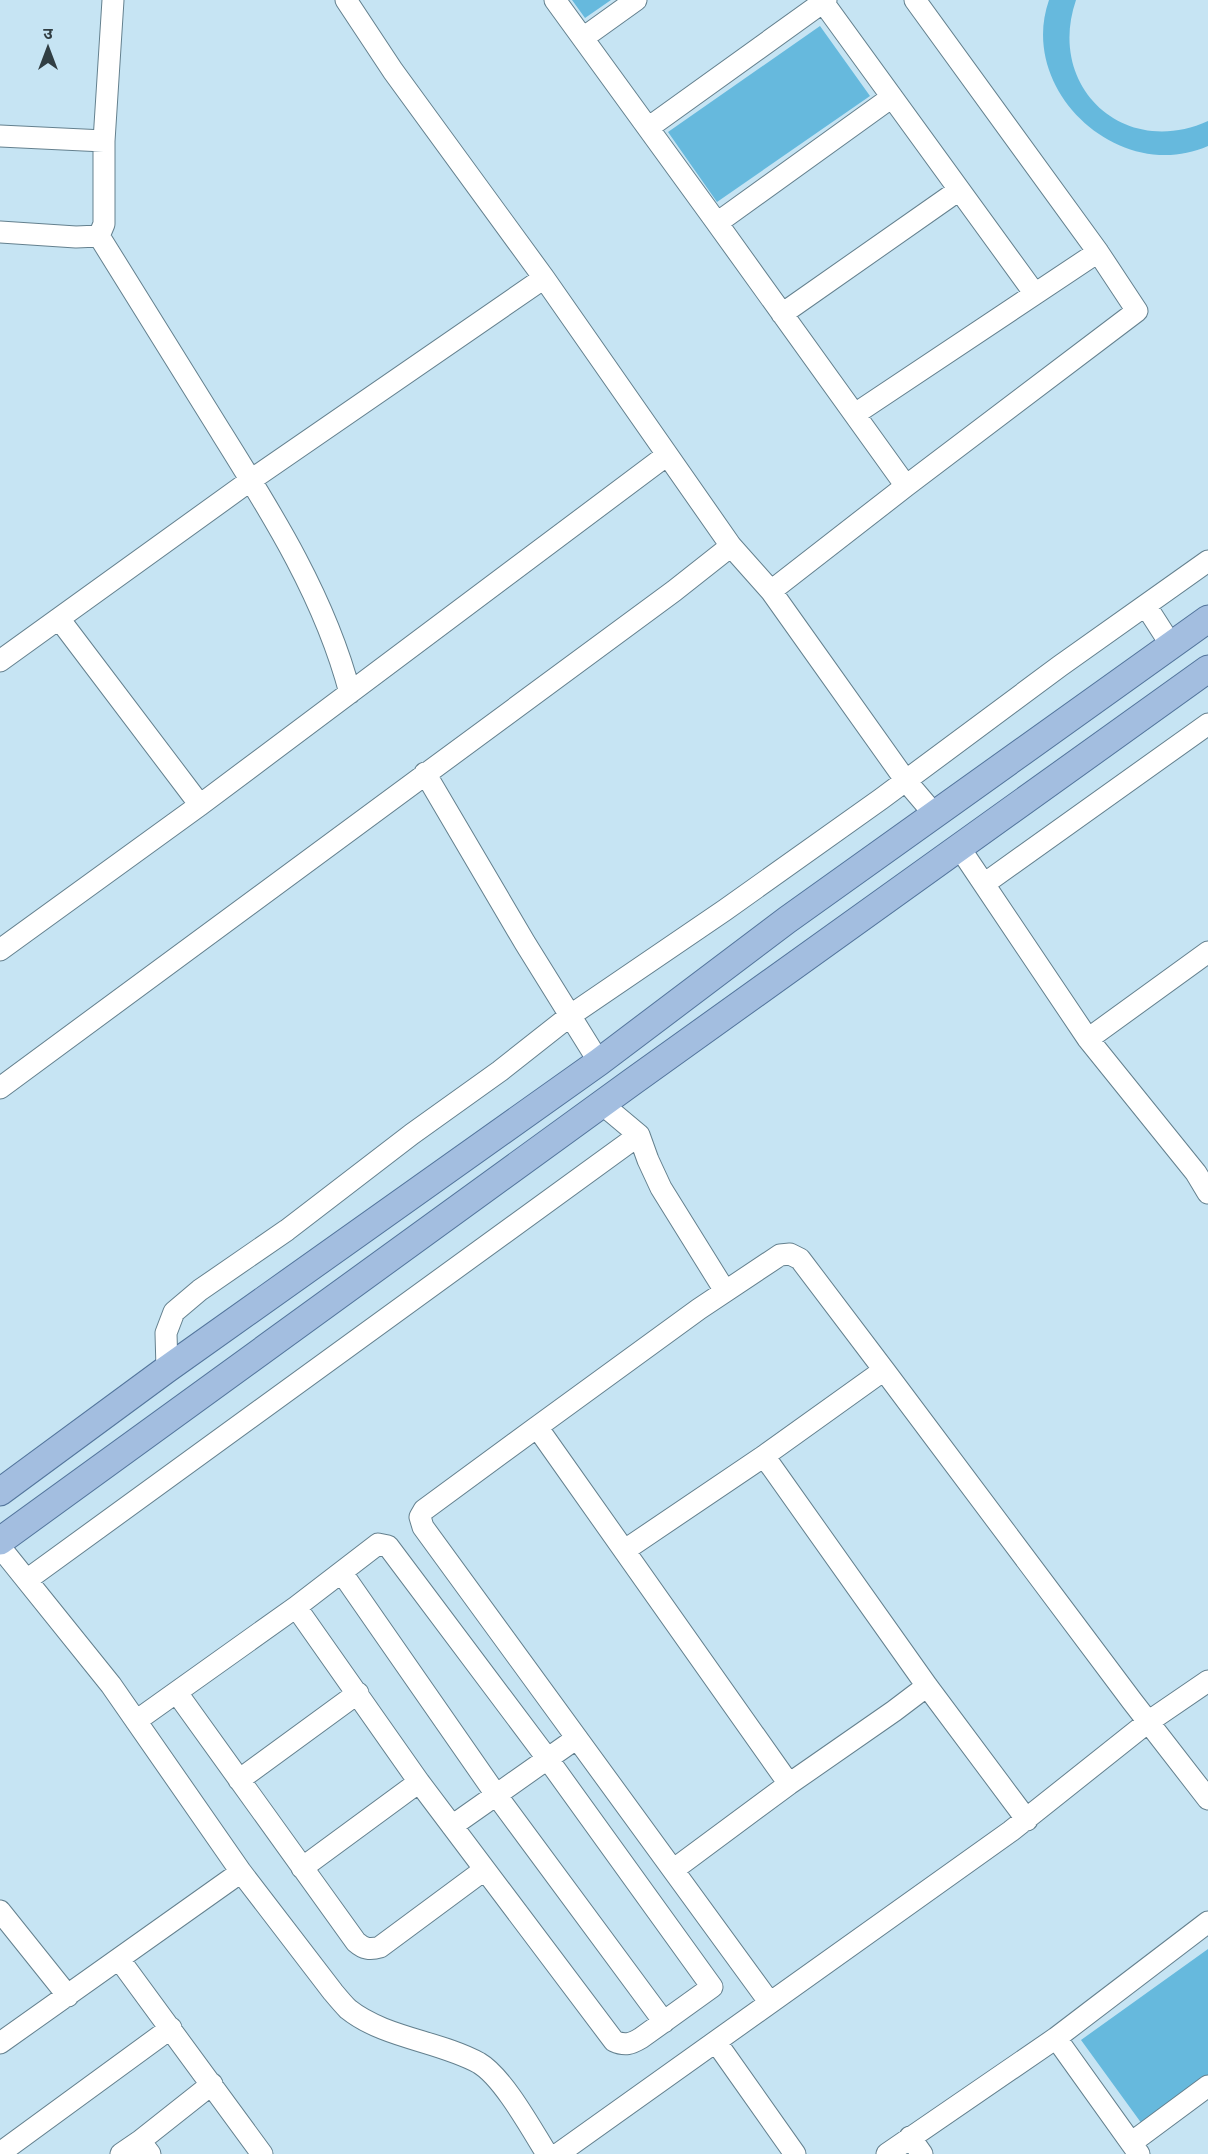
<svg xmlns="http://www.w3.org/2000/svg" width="1208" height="2154" font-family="Jost,'Noto Sans Devanagari',sans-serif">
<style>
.park{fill:#66b9dd}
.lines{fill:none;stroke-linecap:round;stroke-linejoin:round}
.minor-casing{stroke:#64808e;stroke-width:23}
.major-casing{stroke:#53759c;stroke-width:29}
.minor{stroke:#fff;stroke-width:21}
.major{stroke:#a3bee0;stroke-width:27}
</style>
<rect width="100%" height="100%" fill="#c6e4f3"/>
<path class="park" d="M572,0H611L585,18Z
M1049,0H1076C1046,87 1124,159 1208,121V146C1120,185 1017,91 1049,0Z
M820,26L870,96L717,202L668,132Z
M1208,1949V2077L1142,2124L1081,2040Z"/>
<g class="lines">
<g class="minor-casing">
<path id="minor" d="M346,0L393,71L544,278L731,546L771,591L906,781L935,815
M555,0L648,128L826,0
M823,2L1035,294
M583,38L636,0
M648,128L717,223L892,97
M0,136L104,141
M717,223L906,486
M0,232L76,237L99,236
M99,236C139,300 179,364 219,429C271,512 325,597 350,693
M99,236L104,224V141L113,0
M782,314L959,190
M855,414L1098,252
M771,591L906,486L1137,311L1098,252L915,0
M1146,606L1171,645
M60,620L200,805
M0,661L251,480L544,278
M425,773L525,943L599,1062
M959,847L1088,1039L1196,1173L1208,1193
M984,884L1208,724
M0,950L200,805L667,455
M1088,1039L1208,952
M0,1088L674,591L731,546
M602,1104L639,1135L648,1160L661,1188L725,1291
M167,1369L166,1333L174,1312L200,1290L287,1230L412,1134L500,1071L571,1015L725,910L881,799L1060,666L1208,561
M537,1427L699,1309L780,1255L790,1254L800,1259L884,1370
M764,1456L927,1686L1027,1820
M0,1547L111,1685L241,1872L333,1992C338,1998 343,2004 348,2009C384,2038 439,2041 479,2063C503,2077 532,2130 547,2154
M625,1550L764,1456L884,1370L1132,1701L1208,1799
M342,1573L497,1796L664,2022
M28,1579L639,1135
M177,1693L356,1942C364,1949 370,1950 380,1947L484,1870
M136,1721L296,1607L419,1782L614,2041C625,2046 631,2044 641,2038L712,1987L547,1758L388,1546L378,1544L296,1607
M239,1780L358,1693
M452,1826L577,1738
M302,1868L419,1782
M673,1870L789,1784L894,1711L927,1686
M0,1911L68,1996
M119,1959L262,2154
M770,2003L423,1527L420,1517L424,1510L537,1427L789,1784
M1056,2038L1139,2154
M716,2042L795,2154
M0,2043L241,1872
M910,2137L922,2154
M140,2141L212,2084
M1131,2143L1208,2086
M0,2153L171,2028
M121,2154L140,2141L150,2154
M558,2154L1011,1831L1148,1722L1208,1681
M887,2154L1056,2038L1208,1922"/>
</g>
<g class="major-casing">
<path id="major" d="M0,1492L167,1369L599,1062L787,920L1208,619
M0,1541L632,1082L1208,669"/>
</g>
<use href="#minor" class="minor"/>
<use href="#major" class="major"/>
</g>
<g transform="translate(48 48)" stroke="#c6e4f3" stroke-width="4.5" paint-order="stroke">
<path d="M0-4.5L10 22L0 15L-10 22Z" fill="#313e43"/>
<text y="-9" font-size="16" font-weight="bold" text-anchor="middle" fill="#313e43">उ</text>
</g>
</svg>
